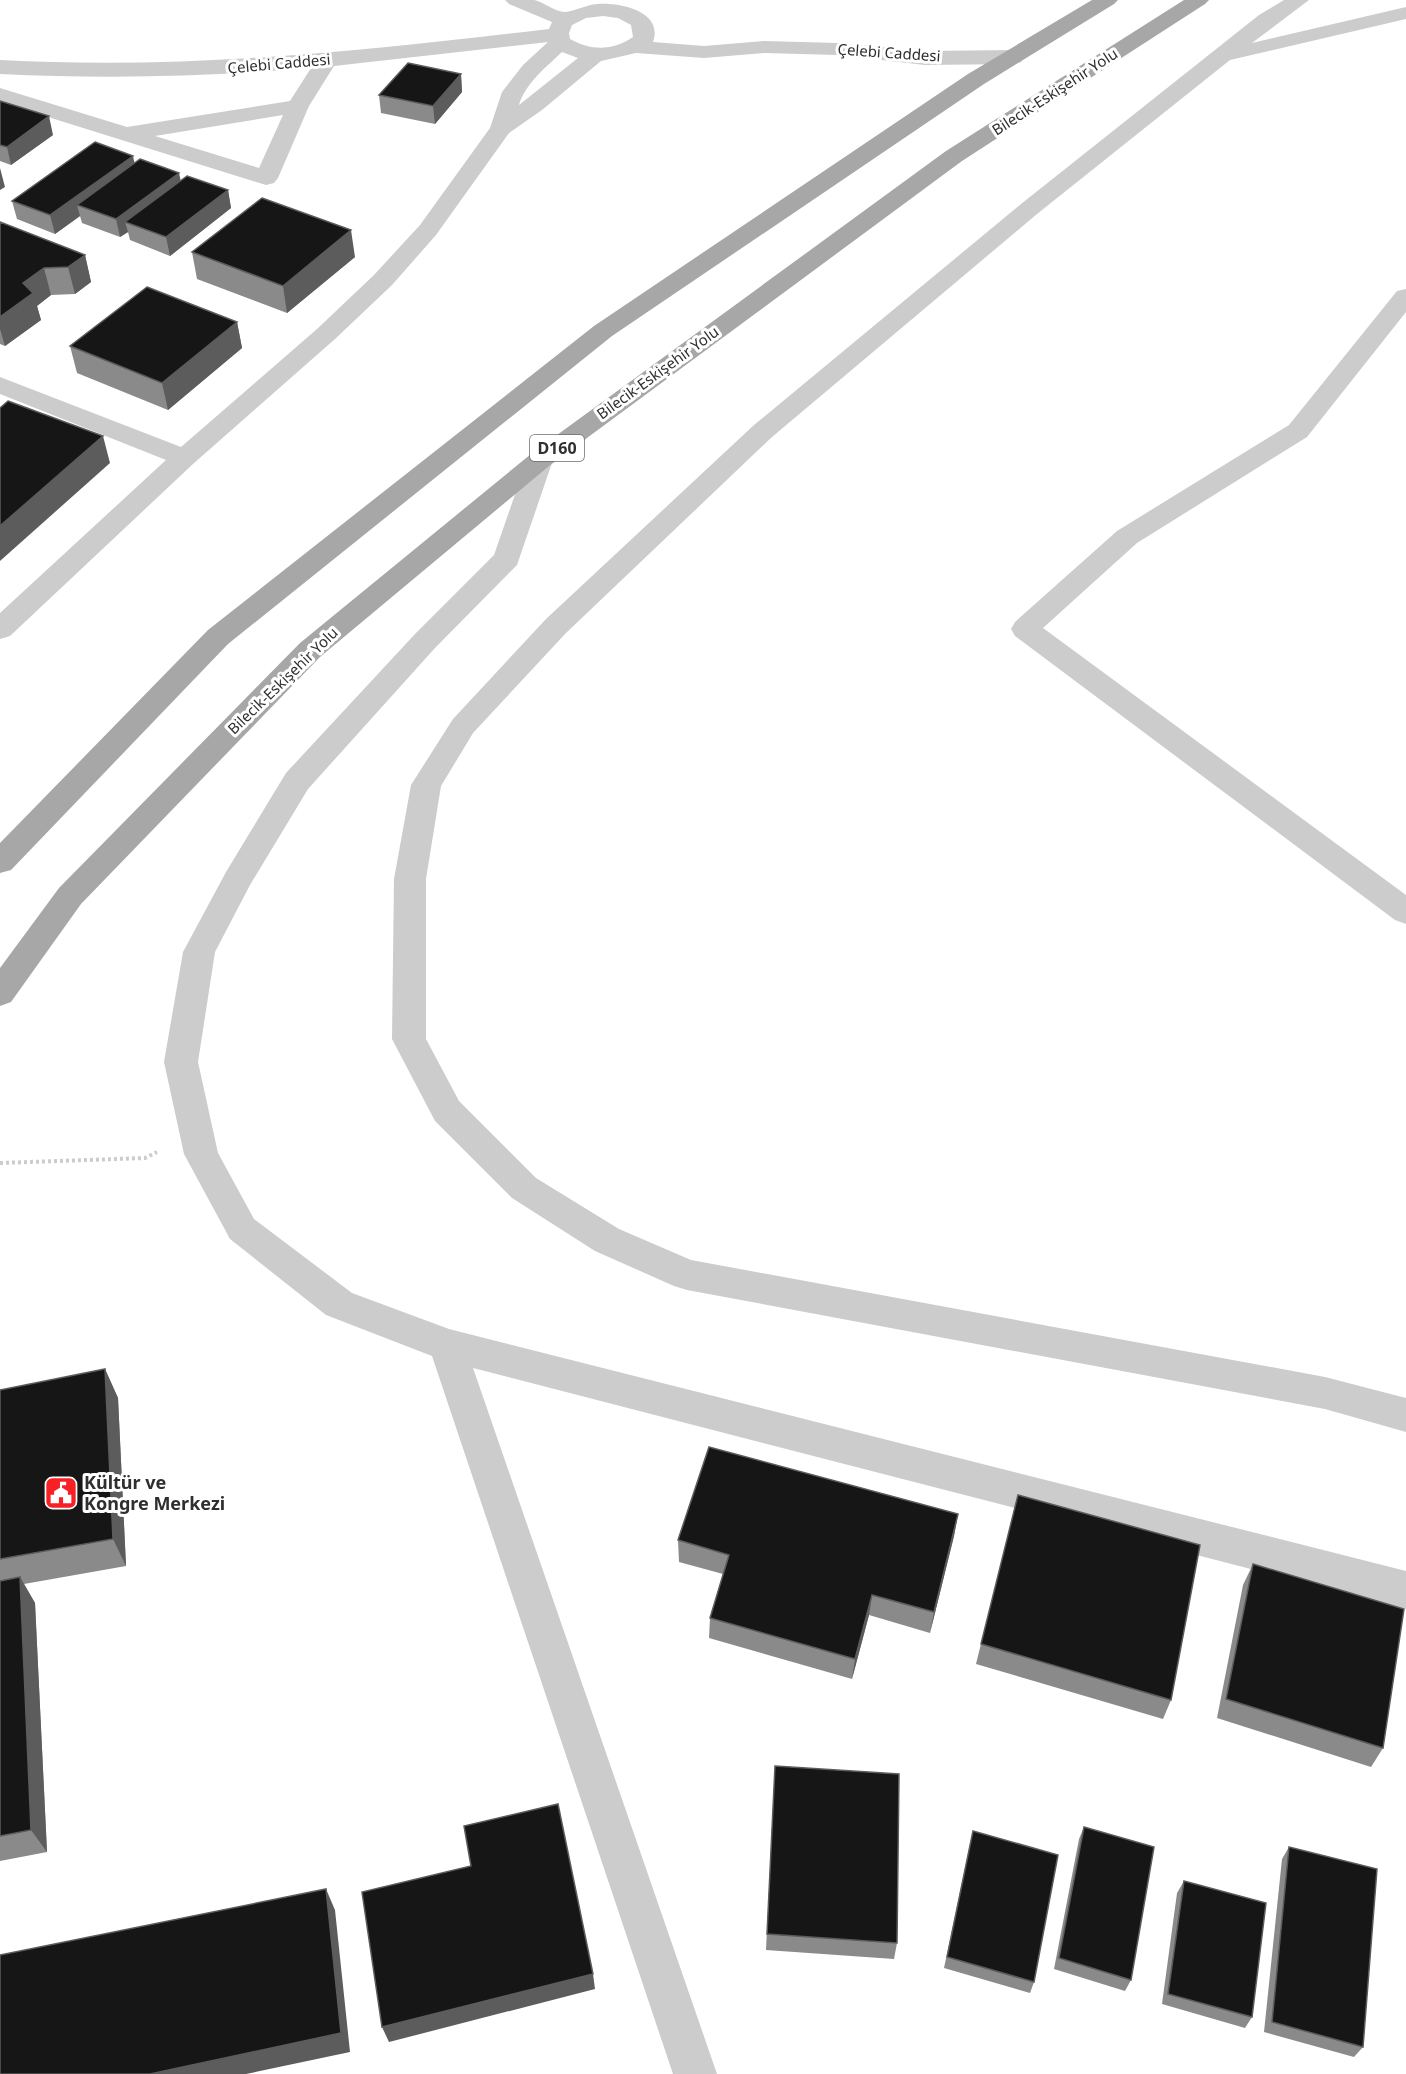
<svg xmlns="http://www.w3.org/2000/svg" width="1406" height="2074" font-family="'Noto Sans',sans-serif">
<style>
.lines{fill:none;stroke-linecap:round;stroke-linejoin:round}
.path{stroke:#ccc;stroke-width:4;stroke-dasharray:3 3;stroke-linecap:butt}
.minor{fill:#ccc;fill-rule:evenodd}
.major{fill:#a7a7a7;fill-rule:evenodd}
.wall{fill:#8a8a8a}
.shaded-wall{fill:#5c5c5c}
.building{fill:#161616;stroke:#5c5c5c;stroke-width:1.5}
.labels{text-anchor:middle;stroke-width:6;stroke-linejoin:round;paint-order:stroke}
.far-street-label{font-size:15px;fill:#2f2f2f;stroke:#fff}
.shield{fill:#fff;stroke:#6d6d6d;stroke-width:1.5}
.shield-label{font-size:16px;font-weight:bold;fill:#2f2f2f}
.poi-label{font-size:18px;font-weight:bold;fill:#2f2f2f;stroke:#fff;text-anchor:start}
</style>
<rect width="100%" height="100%" fill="#fff"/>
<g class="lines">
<path class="path" d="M0,1163L145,1158L157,1152"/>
<path class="minor" d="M505,0C514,0 525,0 534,0C544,2 555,12 565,12C575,11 586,5 597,4C619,2 664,11 653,42L704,46L764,41L838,43L925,51L1013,50L1021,52L1024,57L1021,62L1013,64L925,65L838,55L764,53L704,58L636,53L601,61L542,110L509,133L436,235L392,285L335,339L193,464L10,636L0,639V613L166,460L0,394V377L181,447L317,329L374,275L420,225L490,128L502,92L523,65L548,42L334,66L309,106L278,178L274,183L266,185L0,102V88L127,127L290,101L311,68C207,77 104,79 0,74V60C188,70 363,51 549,29L552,22L509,4ZM603,16L618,18L631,25L633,37C613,51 591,51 570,39L569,33L572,25L586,18ZM562,52L578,58L519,105C525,84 546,67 562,52ZM283,115L259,168L155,136Z
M1284,0H1309L1252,43L1406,7V19L1230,60L1037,214L772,437L566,633L473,733L441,786L426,879V1039L459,1101L536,1178L619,1229L691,1260L1325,1377L1406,1398V1432L1325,1409L687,1290L674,1286L595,1251L512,1198L435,1121L392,1039L394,879L411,785L453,719L546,619L754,425L1021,204L1259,15Z
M1406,289V312L1307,437L1137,543L1043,628L1406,895V924L1395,920L1015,636L1011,629L1015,622L1117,531L1289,425L1397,291Z
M540,452L549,454L553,460L517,565L435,648L308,789L250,885L215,952L198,1062L218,1153L254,1219L352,1293L449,1329L1406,1571V1609L473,1368L717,2074H673L432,1356L326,1315L230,1239L184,1154L164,1062L183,952L226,872L286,773L415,634L494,555L527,460L531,454Z"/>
<path class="major" d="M1092,0H1118L1114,4L984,84L612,336L228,644L11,870L0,873V843L208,630L594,326L968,74Z
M1184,0H1209L1205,4L962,161L549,466L320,657L81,904L11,1002L0,1006V968L59,888L300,643L531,454L946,151Z"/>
</g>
<path class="wall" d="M461,74L462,92L435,124L381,113L379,95Z
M0,101L53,135L11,165L0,161Z
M135,163L180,181L228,190L231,208L170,256L130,240L128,232L120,237L82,223L80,216L55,234L17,219L12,201Z
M0,222L85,255L91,282L75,294L51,295L37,306L41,320L5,346L0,344Z
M192,252L355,257L287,313L197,279Z
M237,322L242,348L168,410L77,373L70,346Z
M105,1369L118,1398L126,1566L24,1584L35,1603L47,1852L0,1861V1390Z
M1018,1495L1171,1700L1163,1719L976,1664Z
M958,1514L954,1536L930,1633L869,1615L852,1679L709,1638L710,1618L723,1574L679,1562L678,1540Z
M1253,1564L1383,1748L1371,1767L1217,1718L1243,1585Z
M775,1766L897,1943L894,1959L766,1950Z
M1084,1827L1131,1980L1125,1991L1054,1969L1079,1839Z
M973,1831L1034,1982L1030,1993L944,1968L970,1844Z
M1289,1847L1363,2047L1354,2057L1264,2032L1282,1859Z
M1184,1881L1252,2017L1245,2028L1162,2004L1177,1893Z"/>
<path class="shaded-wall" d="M461,74L462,92L435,124L433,106Z
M49,116L53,135L11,165L7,147Z
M133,156L137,175L77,205L80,216L55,234L50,215Z
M0,168L5,187L0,190Z
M179,173L183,191L125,222L128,232L120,237L116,219Z
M228,190L231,208L170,256L166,237Z
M351,230L355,257L287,313L283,286Z
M85,255L91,282L75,294L68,267Z
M44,268L51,295L37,306L41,320L5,346L0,329V317L23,283Z
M237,322L242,348L168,410L162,383Z
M103,436L110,463L0,561V526Z
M105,1369L118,1398L126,1566L113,1539Z
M958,1514L954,1536L930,1633L934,1612Z
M20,1577L35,1603L47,1852L31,1830Z
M872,1595L869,1615L852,1679L855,1659Z
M326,1889L335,1910L350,2052L246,2074H150Z
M593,1974L595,1989L389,2042L382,2027Z"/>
<path class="building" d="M408,63L461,74L433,106L379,95Z
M0,101L49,116L7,147L0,145Z
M95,142L133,156L50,215L12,201Z
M140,159L179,173L116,219L77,205Z
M187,176L228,190L166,237L125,222Z
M262,198L351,230L283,286L192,252Z
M0,222L85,255L68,267L44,268L23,283L33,293L0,317Z
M147,287L237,322L162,383L70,346Z
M8,401L103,436L0,526V408Z
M105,1369L113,1539L0,1559V1390Z
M709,1447L958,1514L934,1612L872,1595L855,1659L710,1618L729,1555L678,1540Z
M1018,1495L1200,1545L1171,1700L981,1644Z
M1253,1564L1404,1609L1383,1748L1226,1699Z
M20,1577L31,1830L0,1836V1581Z
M775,1766L899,1774L897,1943L767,1934Z
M558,1804L593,1974L382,2027L362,1892L471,1866L464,1826Z
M1084,1827L1154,1847L1131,1980L1059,1958Z
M973,1831L1058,1855L1034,1982L947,1957Z
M1289,1847L1377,1869L1363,2047L1272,2022Z
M1184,1881L1266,1903L1252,2017L1168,1994Z
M326,1889L341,2033L150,2074H0V1955Z"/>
<defs>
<g id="civic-square" transform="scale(1.725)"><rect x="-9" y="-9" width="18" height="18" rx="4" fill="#f72125" stroke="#fff"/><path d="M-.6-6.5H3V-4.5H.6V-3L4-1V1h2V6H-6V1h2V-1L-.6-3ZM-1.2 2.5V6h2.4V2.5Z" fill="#fff"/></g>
</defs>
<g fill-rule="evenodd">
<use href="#civic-square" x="61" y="1493"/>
</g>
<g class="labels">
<g class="far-street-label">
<text transform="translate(889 53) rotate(4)" y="5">Çelebi Caddesi</text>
<text transform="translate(279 64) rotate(-5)" y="5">Çelebi Caddesi</text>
<text transform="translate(1055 92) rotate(-33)" y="5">Bilecik-Eskişehir Yolu</text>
<text transform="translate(658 373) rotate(-36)" y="5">Bilecik-Eskişehir Yolu</text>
<text transform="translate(283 681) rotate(-44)" y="5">Bilecik-Eskişehir Yolu</text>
</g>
<rect class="shield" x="530" y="435" width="54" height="26" rx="4.5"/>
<g class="shield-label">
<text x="557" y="454">D160</text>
</g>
<g class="poi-label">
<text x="84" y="1489">Kültür ve<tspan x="84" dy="21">Kongre Merkezi</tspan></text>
</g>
</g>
</svg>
